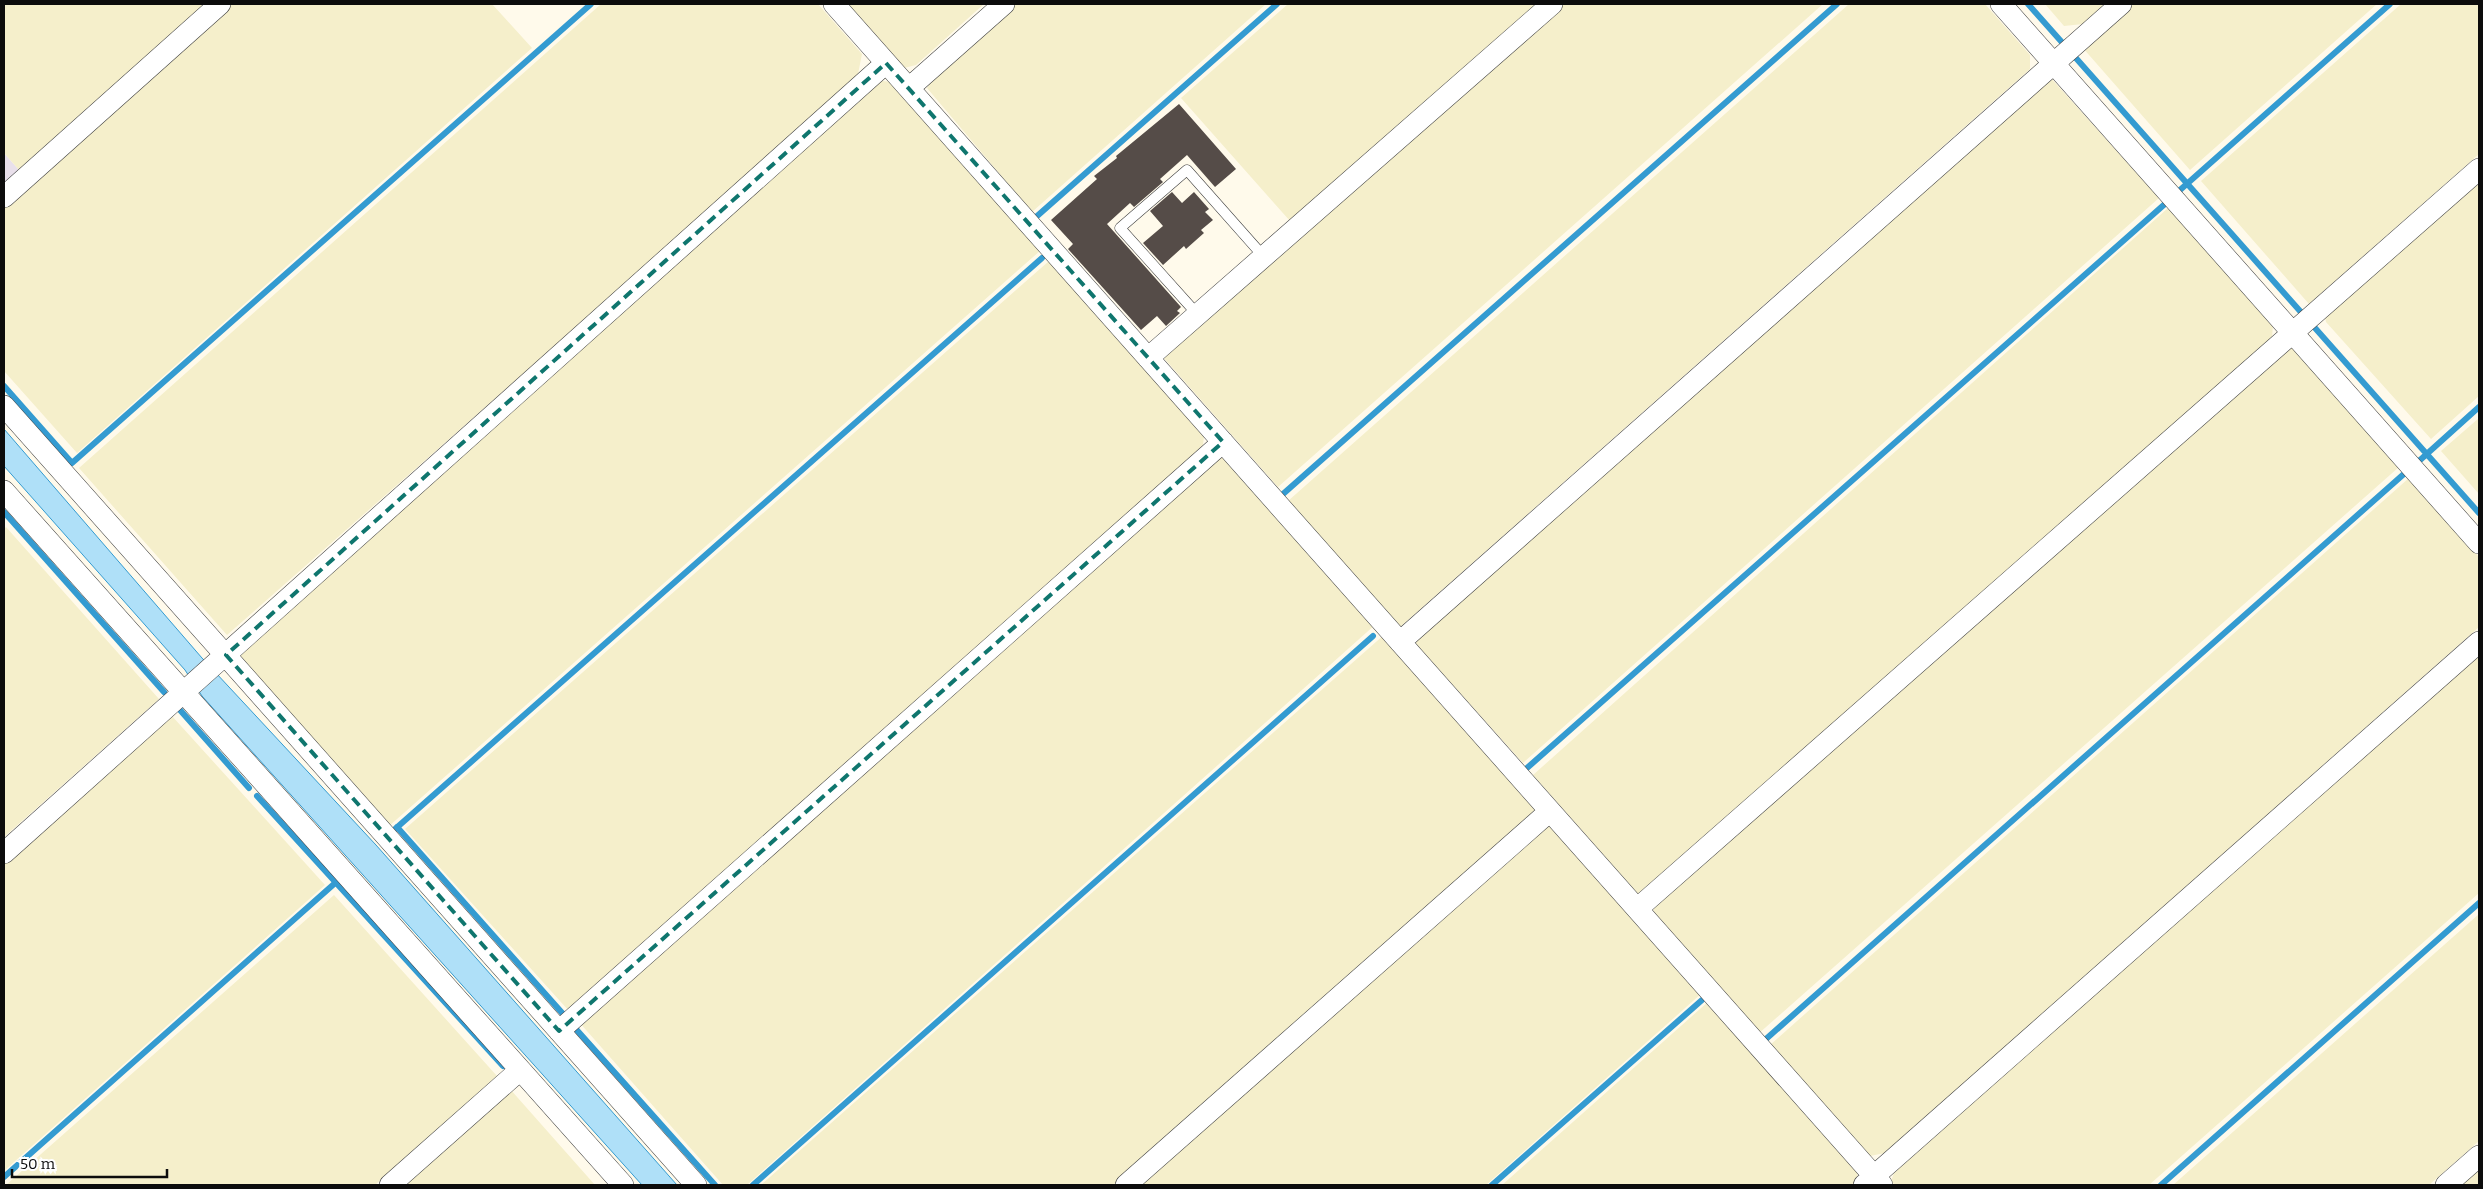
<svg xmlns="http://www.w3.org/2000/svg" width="2483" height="1189" font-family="Bitter,serif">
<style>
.industrial{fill:#e9e0eb}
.farmland{fill:#f5efcb}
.water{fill:#afe0f8;stroke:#349bd1}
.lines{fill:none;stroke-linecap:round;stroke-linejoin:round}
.stream{stroke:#349bd1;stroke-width:6}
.building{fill:#554c48}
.lane-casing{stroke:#3f3f3f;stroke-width:11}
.street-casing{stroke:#3f3f3f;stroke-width:22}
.lane{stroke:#fff;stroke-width:10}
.street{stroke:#fff;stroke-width:21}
.marked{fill:none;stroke:#0f766e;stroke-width:4;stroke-dasharray:10 6;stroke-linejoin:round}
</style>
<rect width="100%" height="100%" fill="#fffaeb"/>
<path class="industrial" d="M4,153L20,171L4,185Z"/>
<path class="farmland" d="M4,4H210L20,171L4,153Z
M231,4H492L532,48L77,453L4,371V205Z
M601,4H818L862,54L857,79L227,635L79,468Z
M847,4H984L916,65L904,68Z
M1016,4H1266L1032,212L927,88L931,80Z
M1288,4H1536L1290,221L1181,98Z
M1564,4H1823L1278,487L1163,357Z
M1849,4H1985L2030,55V69L1400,627L1288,501Z
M2045,4H2105L2083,24L2064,26Z
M2131,4H2377L2190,170L2082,47Z
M2401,4H2479V154L2309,304L2201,181Z
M2049,76L2159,198L1523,763L1416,644L1417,636Z
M882,81L892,82L1041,250L388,827L239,660L241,649Z
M2479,175V396L2431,439L2326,322L2324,312Z
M2168,208L2273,324L2272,338L1638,894L1533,775Z
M1049,261L1204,436L1203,445L1190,459L569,1011L405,829Z
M2286,347L2296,349L2399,467L1757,1035L1653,915L1654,906Z
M2479,418V494L2441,451Z
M1227,456L1376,624L747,1185H723L579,1022L1216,457Z
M2409,478L2479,557V627L1885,1153L1870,1156L1770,1045Z
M6,527L159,699L4,837V529Z
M1385,634L1537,805L1533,818L1119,1185H761Z
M2479,651V893L2149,1185H1895L1891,1181L1894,1173Z
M172,716L325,885L4,1171V864Z
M1551,825L1702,993L1486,1185H1136L1542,827Z
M334,895L497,1076L375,1185H6Z
M2479,914V1141L2429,1185H2173Z
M1709,1001L1858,1169L1857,1182L1854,1185H1502Z
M510,1089L595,1185H401Z
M2479,1164V1185H2456Z"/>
<path class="water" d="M4,429L202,658L376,845L677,1185H642L202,696L185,670L4,466Z"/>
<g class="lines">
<path class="stream" d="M2028,4L2479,513
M2180,190L2390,4
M1036,217L1277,4
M4,386L72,463L591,4
M2419,461L2479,407
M1283,494L1837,4
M4,512L164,692
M180,710L249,788
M1527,768L2166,203
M257,796L503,1066
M397,827L564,1015
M394,830L1042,258
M575,1028L715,1185
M1766,1039L2405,473
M4,1177L334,884
M753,1185L1373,636
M1492,1185L1702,1000
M2161,1185L2479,903"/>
</g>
<path class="building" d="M1179,104L1236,169L1215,187L1187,155L1160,179L1163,182L1134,207L1130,203L1107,224L1181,307L1177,311L1180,313L1166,326L1157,316L1141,330L1068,249L1073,244L1051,220L1097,179L1094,176L1117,158L1116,156Z
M1172,192L1182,203L1194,192L1209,209L1205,212L1213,220L1201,230L1204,233L1186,249L1184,246L1163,265L1143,243L1163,226L1150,211Z"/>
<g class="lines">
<g class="lane-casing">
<path id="lane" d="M1198,315L1120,228L1187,170L1264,257"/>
</g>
<g class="street-casing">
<path id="street" d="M834,4L1882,1185
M2001,4L2479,543
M909,88L1004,4
M4,197L220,4
M1148,358L1552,4
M4,406L696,1185
M4,491L623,1185
M1400,642L2121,4
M4,853L886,63
M1637,909L2479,169
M559,1031L1223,442
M390,1185L520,1070
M1126,1185L1550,811
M1864,1185L2479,642
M2446,1185L2479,1156"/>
</g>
<use href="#lane" class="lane"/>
<use href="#street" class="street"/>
</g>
<path class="marked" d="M886,63L1223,442L559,1031L226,655Z"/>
<rect width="2483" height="1189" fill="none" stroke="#0c0c0c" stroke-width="10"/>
<path d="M12 1169v8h155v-8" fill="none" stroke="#0c0c0c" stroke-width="2.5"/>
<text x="20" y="1169" font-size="15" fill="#0c0c0c" stroke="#ffffff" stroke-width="4" paint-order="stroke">50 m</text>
</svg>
